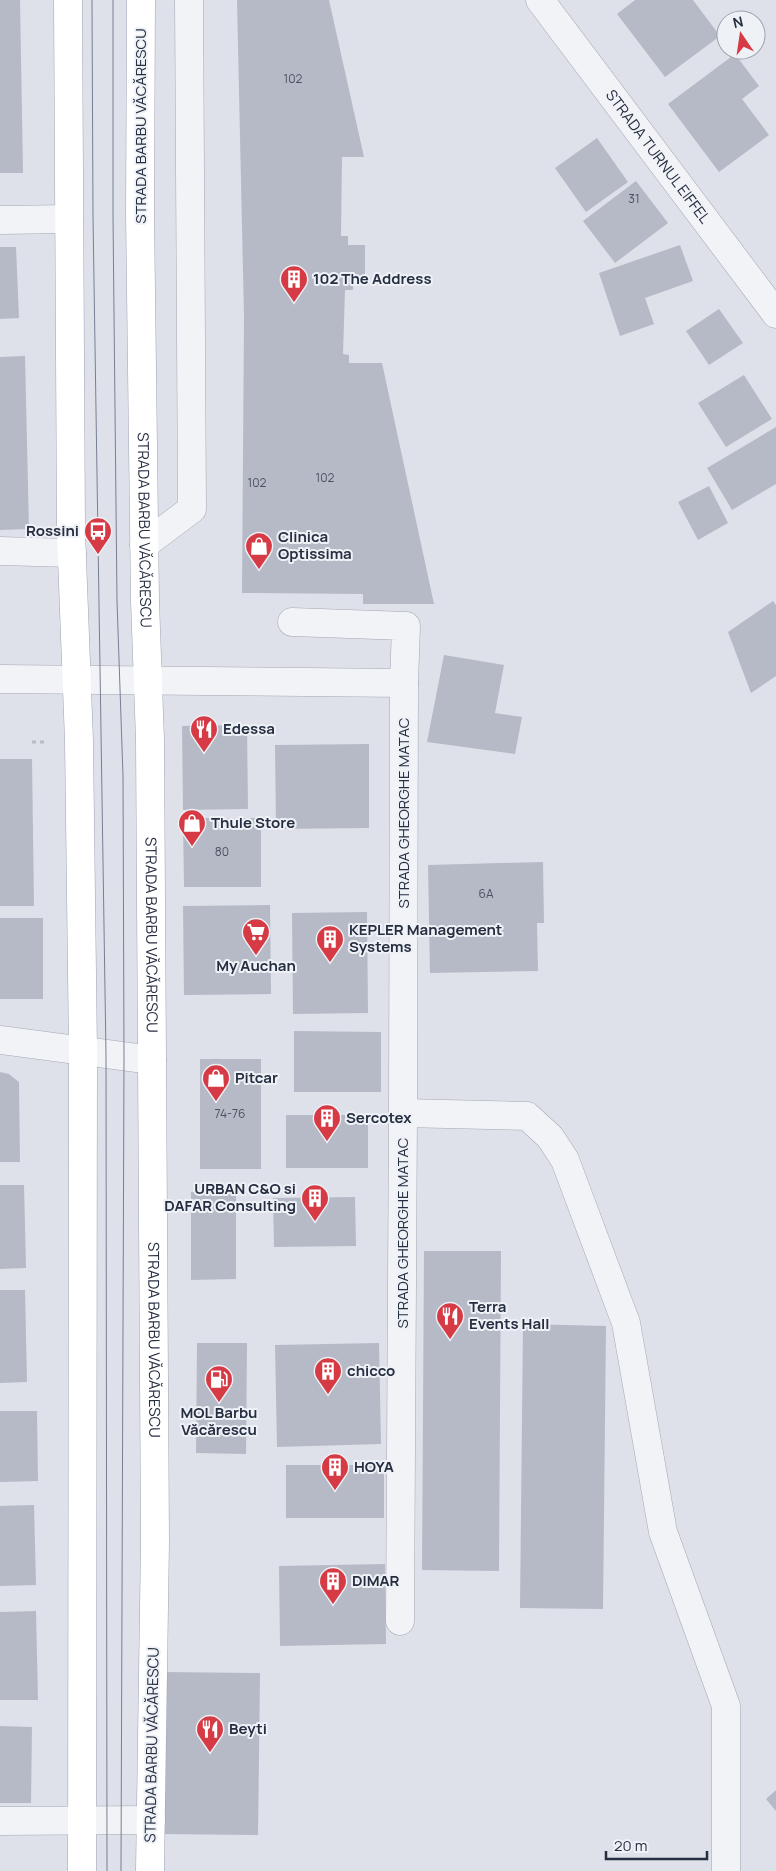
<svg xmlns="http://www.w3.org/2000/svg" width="776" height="1871" font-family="Manrope,sans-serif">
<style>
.building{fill:#b5bac6}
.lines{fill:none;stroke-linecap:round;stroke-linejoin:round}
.minor-casing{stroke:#a3a8b3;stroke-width:29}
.major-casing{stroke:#9da4b5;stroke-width:29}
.path{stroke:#b8bcc4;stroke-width:3;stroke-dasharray:4 4;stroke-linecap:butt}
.minor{stroke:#f1f3f7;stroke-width:28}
.major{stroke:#fff;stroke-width:28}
.tram{stroke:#777f93;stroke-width:1}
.labels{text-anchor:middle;stroke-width:4;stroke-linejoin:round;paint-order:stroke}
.number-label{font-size:12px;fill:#4a5162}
.street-label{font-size:15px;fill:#262e41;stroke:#eef1f6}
.poi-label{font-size:15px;font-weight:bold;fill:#262e41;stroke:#eef1f6;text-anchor:start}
</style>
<rect width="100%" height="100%" fill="#dee1e9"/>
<path class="building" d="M0,0H20L23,173H0Z
M237,0H329L364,157H342L341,236H348V245H365V280H353V290H345L343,354L349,355V363H382L434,604H363V594L242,593L244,317Z
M635,0H693L720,36L665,77L617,14Z
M735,54L759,86L742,99L769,135L719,172L668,104Z
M597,138L628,182L586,212L555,168Z
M636,181L668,223L615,263L583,221Z
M680,245L693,281L645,298L654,324L620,336L599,273Z
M0,247H16L19,318L0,319Z
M719,309L743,343L709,365L686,331Z
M25,356L29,529L0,530V357Z
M744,375L772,419L726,447L698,403Z
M776,427V484L732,510L707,468Z
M709,486L728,523L698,540L678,502Z
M773,601L776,605V676L751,693L728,632Z
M444,655L504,665L495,713L522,717L515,754L427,742Z
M247,725L248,809L183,810L182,726Z
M369,744V828L276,829L275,745Z
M0,759H32L34,906H0Z
M183,818H261V887H184Z
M543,862L544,923H537L538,971L430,973L428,865Z
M270,905L271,994L184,995L183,906Z
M367,912L368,1013L293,1014L292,913Z
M0,918H43V999H0Z
M294,1031L381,1032V1092H294Z
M200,1059H261V1169H200Z
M0,1072L9,1074L19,1082L20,1162H0Z
M286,1115H368V1168H286Z
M0,1185H24L26,1268L0,1269Z
M191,1192H236V1279L191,1280Z
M355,1197L356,1246L274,1247L273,1198Z
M424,1251H501L499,1571L422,1570Z
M0,1290H25L27,1382L0,1383Z
M523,1324L606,1326L603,1609L520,1608Z
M197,1343H247L246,1454L196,1453Z
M379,1343L381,1444L277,1447L275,1345Z
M0,1411H37L38,1481L0,1482Z
M286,1465H384V1518H286Z
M34,1505L36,1585L0,1586V1506Z
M385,1564L386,1644L280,1646L279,1566Z
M36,1611L38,1700H0V1612Z
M163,1672L260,1673L258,1835L161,1834Z
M0,1726L32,1727L31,1803H0Z
M776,1790V1811L766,1799Z"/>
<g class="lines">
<g class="minor-casing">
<g id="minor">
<path id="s1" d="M540,0L776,314"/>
<path d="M0,220L69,219"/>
<path d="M144,545L192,509L189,0"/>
<path d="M0,551L72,553"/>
<path d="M292,622L406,626L404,683L403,1113L400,1621"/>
<path d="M0,679L404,683"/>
<path d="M0,1040L152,1060"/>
<path d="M403,1113L527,1116L550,1137L565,1160L626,1323L663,1532L726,1706V1871"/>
<path d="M0,1821L151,1820"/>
</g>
</g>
<g class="major-casing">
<g id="major">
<path d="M68,0L71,532L79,741L83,1051L82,1871"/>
<path id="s2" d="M141,0L140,214L145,601L150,740L155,1541L150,1871"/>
</g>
</g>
<path class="path" d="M32,742H48"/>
<use href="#minor" class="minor"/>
<use href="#major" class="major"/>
<path class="tram" d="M92,0L93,216L106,1055L107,1871
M113,0V216L117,601L123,776L124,1057L121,1871"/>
</g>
<defs>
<g id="building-pin" transform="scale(1.4375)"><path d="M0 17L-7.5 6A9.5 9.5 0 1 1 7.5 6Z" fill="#d63b45" stroke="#eef1f6"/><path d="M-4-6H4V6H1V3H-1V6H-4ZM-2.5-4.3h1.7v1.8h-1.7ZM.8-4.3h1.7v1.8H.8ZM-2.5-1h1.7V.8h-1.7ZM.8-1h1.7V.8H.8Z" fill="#fff"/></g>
<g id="bus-pin" transform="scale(1.4375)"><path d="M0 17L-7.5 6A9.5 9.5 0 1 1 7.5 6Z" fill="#d63b45" stroke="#eef1f6"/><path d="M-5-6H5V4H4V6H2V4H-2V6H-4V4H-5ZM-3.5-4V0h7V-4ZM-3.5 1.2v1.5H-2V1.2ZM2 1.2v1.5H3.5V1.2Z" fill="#fff"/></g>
<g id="shop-pin" transform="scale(1.4375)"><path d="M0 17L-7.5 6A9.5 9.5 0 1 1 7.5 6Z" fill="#d63b45" stroke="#eef1f6"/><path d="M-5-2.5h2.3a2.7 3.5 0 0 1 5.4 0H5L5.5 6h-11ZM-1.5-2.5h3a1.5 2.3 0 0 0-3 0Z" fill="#fff"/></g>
<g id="restaurant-pin" transform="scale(1.4375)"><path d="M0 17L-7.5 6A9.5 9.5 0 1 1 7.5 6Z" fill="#d63b45" stroke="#eef1f6"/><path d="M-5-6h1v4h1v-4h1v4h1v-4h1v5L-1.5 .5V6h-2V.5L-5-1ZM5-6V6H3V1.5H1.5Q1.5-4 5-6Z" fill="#fff"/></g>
<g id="supermarket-pin" transform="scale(1.4375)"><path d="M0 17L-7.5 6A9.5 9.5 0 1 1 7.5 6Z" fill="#d63b45" stroke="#eef1f6"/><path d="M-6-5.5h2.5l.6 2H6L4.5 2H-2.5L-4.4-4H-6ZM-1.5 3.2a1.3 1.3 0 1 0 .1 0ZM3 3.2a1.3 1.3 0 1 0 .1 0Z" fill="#fff"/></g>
<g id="fuel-pin" transform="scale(1.4375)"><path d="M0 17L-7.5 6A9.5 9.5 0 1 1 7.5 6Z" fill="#d63b45" stroke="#eef1f6"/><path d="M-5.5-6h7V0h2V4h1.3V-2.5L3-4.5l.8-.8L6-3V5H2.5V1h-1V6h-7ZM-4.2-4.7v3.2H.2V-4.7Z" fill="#fff"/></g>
</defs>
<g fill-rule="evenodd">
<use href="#building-pin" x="294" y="279"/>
<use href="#bus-pin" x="98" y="531"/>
<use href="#shop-pin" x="259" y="546"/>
<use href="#restaurant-pin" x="204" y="729"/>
<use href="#shop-pin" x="192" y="823"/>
<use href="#supermarket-pin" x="256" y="932"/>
<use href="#building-pin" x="330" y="939"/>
<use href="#shop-pin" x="216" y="1078"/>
<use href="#building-pin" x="327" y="1118"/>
<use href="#building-pin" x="315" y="1198"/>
<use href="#restaurant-pin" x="450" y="1316"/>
<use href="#building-pin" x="328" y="1371"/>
<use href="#fuel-pin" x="219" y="1379"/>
<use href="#building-pin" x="335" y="1467"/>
<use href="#building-pin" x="333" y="1581"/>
<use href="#restaurant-pin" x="210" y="1729"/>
</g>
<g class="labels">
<g class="number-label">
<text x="293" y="83">102</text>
<text x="634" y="203">31</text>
<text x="325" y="482">102</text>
<text x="257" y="487">102</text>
<text x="222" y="856">80</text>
<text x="486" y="898">6A</text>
<text x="230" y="1118">74-76</text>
</g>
<g class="street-label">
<text transform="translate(141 126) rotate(-90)" y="5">STRADA BARBU VĂCĂRESCU</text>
<text dy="5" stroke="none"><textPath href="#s1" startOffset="196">STRADA TURNUL EIFFEL</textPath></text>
<text dy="5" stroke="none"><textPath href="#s2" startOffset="530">STRADA BARBU VĂCĂRESCU</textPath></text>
<text transform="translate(404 813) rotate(-90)" y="5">STRADA GHEORGHE MATAC</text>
<text dy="5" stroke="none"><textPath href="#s2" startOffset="935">STRADA BARBU VĂCĂRESCU</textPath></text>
<text transform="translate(403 1233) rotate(-90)" y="5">STRADA GHEORGHE MATAC</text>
<text dy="5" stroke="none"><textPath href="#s2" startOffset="1340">STRADA BARBU VĂCĂRESCU</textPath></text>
<text transform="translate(152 1745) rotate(-89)" y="5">STRADA BARBU VĂCĂRESCU</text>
</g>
<g class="poi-label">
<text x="313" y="284">102 The Address</text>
<text x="79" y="536" text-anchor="end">Rossini</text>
<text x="278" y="542">Clinica<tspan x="278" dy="17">Optissima</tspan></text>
<text x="223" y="734">Edessa</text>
<text x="211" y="828">Thule Store</text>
<text x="349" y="935">KEPLER Management<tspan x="349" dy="17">Systems</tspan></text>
<text x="256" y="971" text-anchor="middle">My Auchan</text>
<text x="235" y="1083">Pitcar</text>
<text x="346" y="1123">Sercotex</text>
<text x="296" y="1194" text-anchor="end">URBAN C&amp;O si<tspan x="296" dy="17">DAFAR Consulting</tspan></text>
<text x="469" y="1312">Terra<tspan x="469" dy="17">Events Hall</tspan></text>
<text x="347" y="1376">chicco</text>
<text x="219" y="1418" text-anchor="middle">MOL Barbu<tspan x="219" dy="17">Văcărescu</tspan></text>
<text x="354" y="1472">HOYA</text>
<text x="352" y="1586">DIMAR</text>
<text x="229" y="1734">Beyti</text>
</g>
</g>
<g transform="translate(741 35) rotate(347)"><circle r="24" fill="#eef1f6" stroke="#9ea3ae"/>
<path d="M0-4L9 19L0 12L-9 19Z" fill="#d63b45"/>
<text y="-8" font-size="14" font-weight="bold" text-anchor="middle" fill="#262e41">N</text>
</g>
<path d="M606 1851v8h101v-8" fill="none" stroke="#262e41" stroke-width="2.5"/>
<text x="614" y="1851" font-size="15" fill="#262e41" stroke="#eef1f6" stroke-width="4" paint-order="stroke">20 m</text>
</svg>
